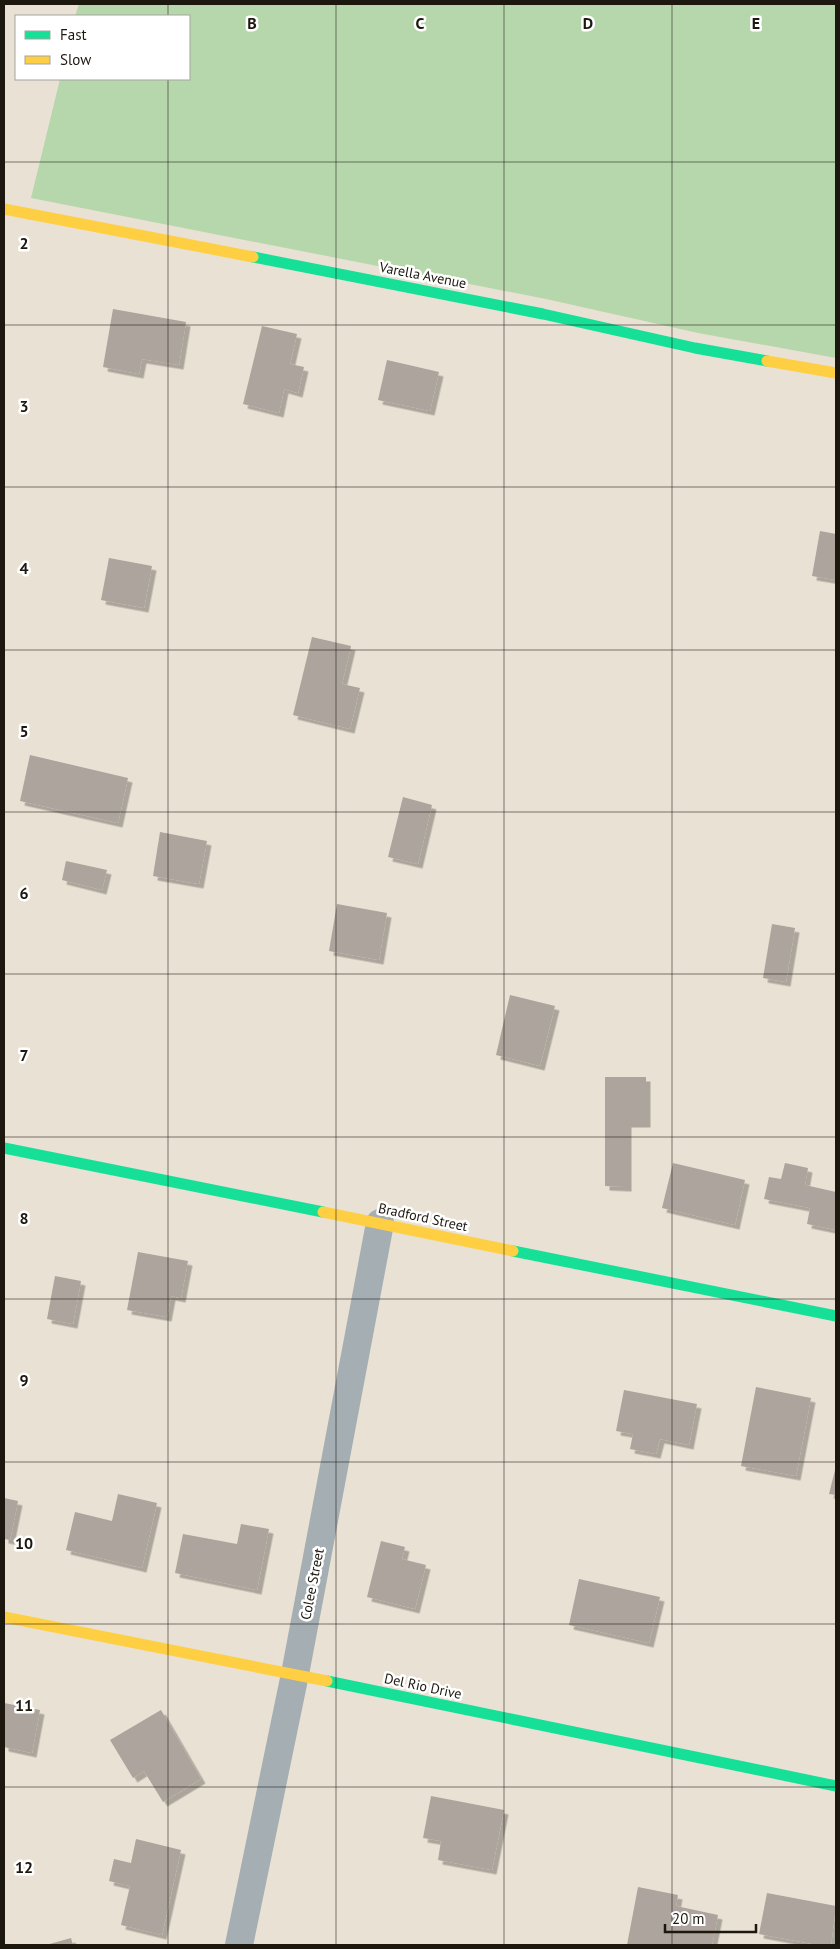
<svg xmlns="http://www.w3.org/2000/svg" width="840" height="1949" font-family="'PT Sans',sans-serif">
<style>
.green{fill:#b6d7ac}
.building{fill:#aca49d;filter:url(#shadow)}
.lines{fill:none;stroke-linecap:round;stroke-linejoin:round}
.street{stroke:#a4aeb3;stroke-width:28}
.fast{stroke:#16e098;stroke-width:11}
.slow{stroke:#ffcf43;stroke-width:11}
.grid{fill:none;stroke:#1d180f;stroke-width:1;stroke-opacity:0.55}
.labels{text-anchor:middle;stroke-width:5;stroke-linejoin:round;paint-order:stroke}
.street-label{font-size:14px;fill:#1d180f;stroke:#fff}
.grid-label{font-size:16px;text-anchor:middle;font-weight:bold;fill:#1d180f;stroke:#fff;stroke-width:5;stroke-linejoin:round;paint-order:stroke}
</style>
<defs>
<filter id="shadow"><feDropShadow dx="4.5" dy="4.5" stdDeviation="0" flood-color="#0004"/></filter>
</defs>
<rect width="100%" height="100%" fill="#e9e1d3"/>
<path class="green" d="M79,4H836V358L698,333L546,299L31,198L60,79H189V16H75Z"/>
<path class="building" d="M113,309L186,322L179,365L142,359L139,374L103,367Z
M262,326L297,334L290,364L304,367L298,393L284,389L279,413L243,404Z
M387,360L439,372L430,411L378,400Z
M820,531L836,534V580L812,576Z
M109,558L152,566L144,608L101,600Z
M312,637L351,646L342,684L360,688L350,729L293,715Z
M30,755L128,778L118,823L20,801Z
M403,797L432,805L418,864L388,857Z
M160,832L207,841L199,884L153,876Z
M66,861L107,870L102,890L62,880Z
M337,904L387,913L379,960L329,951Z
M772,924L795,928L786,982L763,978Z
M510,995L555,1006L540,1066L496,1055Z
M605,1077H646V1123H627V1187L605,1186Z
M673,1163L745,1180L735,1225L662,1208Z
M785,1163L808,1168L805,1185L836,1192V1230L807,1224L810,1208L764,1199L769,1177L781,1179Z
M138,1252L188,1261L181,1298L171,1296L167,1317L127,1310Z
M55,1276L81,1281L73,1324L47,1319Z
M756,1387L811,1398L796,1476L741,1466Z
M624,1390L697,1404L689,1445L660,1439L656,1454L630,1449L633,1434L616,1431Z
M836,1466V1495L829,1494Z
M118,1494L157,1503L142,1568L66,1550L75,1512L112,1521Z
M4,1498L18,1501L10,1540L4,1539Z
M241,1524L269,1529L257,1590L175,1573L183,1534L237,1544Z
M381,1541L405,1547L402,1559L426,1565L415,1609L367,1597Z
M579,1579L660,1597L649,1643L569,1625Z
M4,1703L40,1710L32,1753L4,1747Z
M161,1710L201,1779L163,1802L144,1771L133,1778L110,1740Z
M431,1796L504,1810L492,1870L438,1860L441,1841L423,1838Z
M136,1839L181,1850L162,1935L121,1925L130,1886L109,1881L114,1859L131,1863Z
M638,1887L678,1895L676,1906L718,1915L712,1945H627Z
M767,1893L836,1906L831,1945H818L759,1934Z
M71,1938L73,1945H46Z"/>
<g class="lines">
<path class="street" d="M239,1945L295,1674L380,1223"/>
<path class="fast" d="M253,257L543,314L695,348L767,361
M4,1148L323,1212
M513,1251L836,1316
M327,1681L836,1786"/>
<path class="slow" d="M4,209L253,257
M767,361L836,373
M323,1212L513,1251
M4,1617L327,1681"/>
</g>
<path class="grid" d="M168,4V16M336,4V1945M504,4V1945M672,4V1945M168,79V1945M4,162H836M4,325H836M4,487H836M4,650H836M4,812H836M4,974H836M4,1137H836M4,1299H836M4,1462H836M4,1624H836M4,1787H836"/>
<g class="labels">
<g class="street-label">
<text transform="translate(423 275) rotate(11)" y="5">Varella Avenue</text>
<text transform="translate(423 1217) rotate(12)" y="5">Bradford Street</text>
<text transform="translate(312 1584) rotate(-79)" y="5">Colee Street</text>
<text transform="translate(423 1686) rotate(12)" y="5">Del Rio Drive</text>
</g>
</g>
<g class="grid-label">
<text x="252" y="29">B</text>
<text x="420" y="29">C</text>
<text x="588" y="29">D</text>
<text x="756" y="29">E</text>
<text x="24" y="249">2</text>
<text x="24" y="412">3</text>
<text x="24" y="574">4</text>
<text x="24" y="737">5</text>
<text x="24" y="899">6</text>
<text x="24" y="1061">7</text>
<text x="24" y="1224">8</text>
<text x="24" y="1386">9</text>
<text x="24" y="1549">10</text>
<text x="24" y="1711">11</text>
<text x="24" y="1873">12</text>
</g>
<rect width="840" height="1949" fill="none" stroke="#1d180f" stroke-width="10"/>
<rect x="15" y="15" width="175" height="65" fill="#ffffff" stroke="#a5a39f"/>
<rect x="25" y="31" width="25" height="8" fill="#16e098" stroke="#a5a39f"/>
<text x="60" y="40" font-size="15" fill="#1d180f">Fast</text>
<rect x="25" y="56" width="25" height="8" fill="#ffcf43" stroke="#a5a39f"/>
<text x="60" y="65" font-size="15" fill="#1d180f">Slow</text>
<path d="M665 1924v8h91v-8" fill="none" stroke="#1d180f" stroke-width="2.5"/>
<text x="672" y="1924" font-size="15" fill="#1d180f" stroke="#ffffff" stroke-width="4" paint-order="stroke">20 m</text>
</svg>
